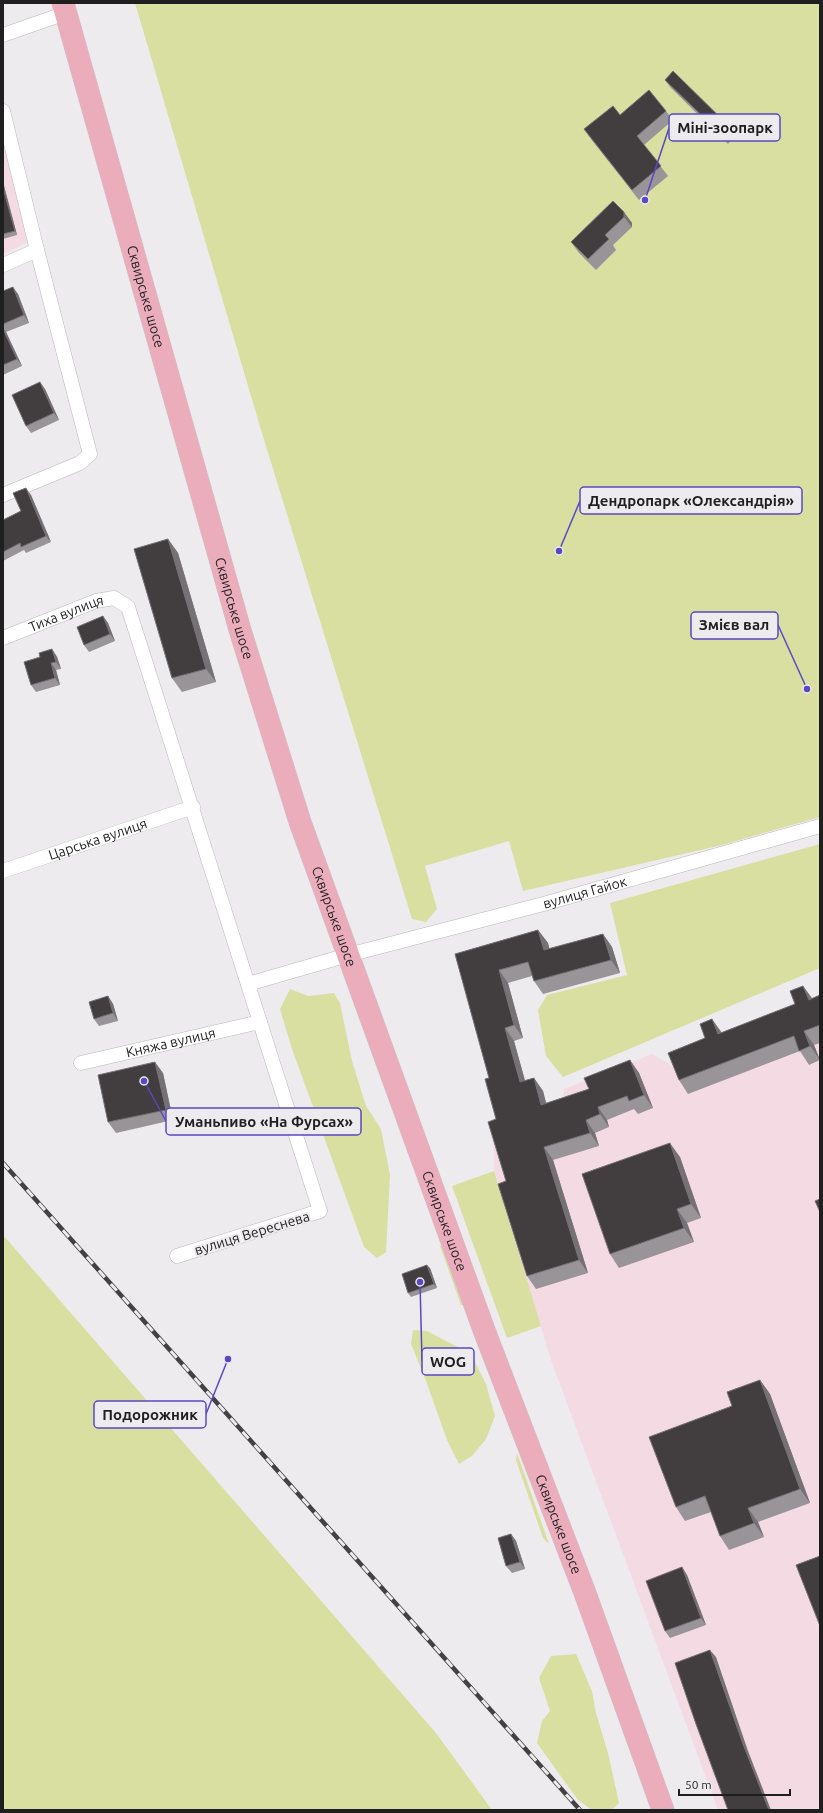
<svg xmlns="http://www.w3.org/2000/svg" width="823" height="1813" font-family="Ubuntu,sans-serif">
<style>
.industrial{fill:#f4dae3}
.green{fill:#d9dfa0}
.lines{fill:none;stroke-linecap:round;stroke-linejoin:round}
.minor-casing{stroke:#bab7bb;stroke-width:15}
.primary-casing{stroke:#c9c9c9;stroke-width:23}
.minor{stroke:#fff;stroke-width:14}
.primary{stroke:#ebacbb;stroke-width:22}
.rail-casing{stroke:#434143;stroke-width:4.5}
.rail{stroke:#eeebef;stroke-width:3;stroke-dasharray:9;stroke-linecap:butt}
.wall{fill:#989497}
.shaded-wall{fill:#767174}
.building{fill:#423d3f;stroke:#767174}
.labels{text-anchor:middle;stroke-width:4;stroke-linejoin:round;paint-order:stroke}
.street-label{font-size:14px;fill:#201f20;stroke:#eeebef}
.leader{fill:none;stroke:#5849c1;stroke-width:1.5}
.callout-dot{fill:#5849c1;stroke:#eeebef;stroke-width:1.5}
.callout{fill:#eeebef;stroke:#5849c1;stroke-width:1.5}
.callout-label{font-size:15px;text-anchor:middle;font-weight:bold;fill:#201f20}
</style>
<rect width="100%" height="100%" fill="#eeebef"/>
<path class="industrial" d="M3,143L28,235V240L24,244L3,254Z
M820,1009V1810H718L551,1360L494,1171L493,1131L562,1108L564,1089L652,1054L675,1067Z"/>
<path class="green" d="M135,3H820V817L722,845L523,891L509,841L425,866L437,909L426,922L412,919L261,430Z
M820,844V968L563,1077L546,1056L538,1010L547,995L627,975L610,903Z
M290,989L308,996L334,993L340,1003L352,1061L366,1106L381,1129L390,1175L386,1252L377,1258L364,1247L292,1049L280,1009Z
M494,1171L541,1326L507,1338L452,1186Z
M3,1235L436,1733L492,1810H3Z
M444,1245L464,1305H461L440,1246Z
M413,1330L427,1331L471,1354L486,1384L495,1416L486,1439L472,1456L459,1464L447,1440L426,1381L411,1344Z
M517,1453L549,1544L543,1538L516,1460Z
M576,1654L592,1691L596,1713L608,1753L619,1803L612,1810H592L578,1800L537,1743L542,1721L550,1711L539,1678L551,1656Z"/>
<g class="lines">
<g class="minor-casing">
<g id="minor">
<path d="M3,35L66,13"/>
<path d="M3,111L37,250L90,454L80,463L3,495"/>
<path d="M3,265L37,250"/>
<path id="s1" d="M3,638L96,601L114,598L128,607L320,1211L177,1256"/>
<path id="s2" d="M3,871L193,807"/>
<path id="s3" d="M248,984L348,955L547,903L820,826"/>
<path id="s4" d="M81,1063L260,1022"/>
</g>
</g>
<g class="primary-casing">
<g id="primary">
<path id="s5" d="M63,3L240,630L300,822L484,1330L585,1593L663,1810"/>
</g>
</g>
<use href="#minor" class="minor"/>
<use href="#primary" class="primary"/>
<g class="rail-casing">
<path id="rail" d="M3,1163L580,1810"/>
</g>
<use href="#rail" class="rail"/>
</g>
<path class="wall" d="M665,80L731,128L736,135L728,144L670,87Z
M666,111L673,120L644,145L668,176L639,200L591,139L584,129L620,115Z
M3,182L17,235L3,239Z
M613,201L632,223V227L613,245L616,250L596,270L579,253L571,242Z
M3,291L18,294L29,323L6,332L22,366L3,375Z
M45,389L59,420L31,433L26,426Z
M31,495L51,542L26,553L24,550L3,561V520L21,511Z
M168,539L178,553L216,682L182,692L172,678Z
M103,616L108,623L115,641L89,652L84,645Z
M52,649L57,657L61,669L56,670L60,685L36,692L31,685L40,657Z
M538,930L548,943L549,949L603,934L612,947L620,973L543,994L534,981L532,976L508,983L523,1038L514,1041L525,1081L534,1078L543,1091L546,1103L589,1089L630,1060L639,1073L653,1108L638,1114L634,1109L607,1120L609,1127L595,1133L599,1146L553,1160L588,1273L536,1289L527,1276L506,1181L489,1078L455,954Z
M803,986L812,998L820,995V1043L814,1045L820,1060L809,1065L800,1051L688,1094L679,1080L705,1038L712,1019L721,1033L795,1004Z
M108,996L113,1004L118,1021L99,1026L94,1019Z
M163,1073L173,1120L116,1133L108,1122Z
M680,1157L701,1218L687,1223L694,1242L619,1268L610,1254Z
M430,1268L437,1288L411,1297L408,1293Z
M760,1380L770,1394L810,1503L758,1522L764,1537L729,1550L720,1536L711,1512L685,1521L676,1507L732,1406Z
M511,1534L516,1541L525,1569L512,1573L506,1566Z
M682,1567L687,1575L706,1625L670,1638L665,1631Z"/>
<path class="shaded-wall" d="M3,182L17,235L15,231L3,188Z
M624,212L632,223V227L624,217Z
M13,287L18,294L29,323L24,315Z
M3,328L6,332L22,366L17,359L3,329Z
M40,382L45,389L59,420L54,413Z
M26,488L31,495L51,542L46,536Z
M168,539L178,553L216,682L206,669Z
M103,616L108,623L115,641L110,634Z
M52,649L57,657L61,669L56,662Z
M51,663L56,670L60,685L55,678Z
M538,930L548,943L553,963L544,950Z
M603,934L612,947L620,973L611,960Z
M499,970L508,983L523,1038L514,1025Z
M803,986L813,1000H809Z
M108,996L113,1004L118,1021L113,1013Z
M712,1019L722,1033L718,1034Z
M505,1028L514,1041L529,1095L520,1082Z
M804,1031L814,1045L820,1060L810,1046Z
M630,1060L639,1073L653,1108L644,1095Z
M155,1062L163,1073L173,1120L166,1110Z
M534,1078L543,1091L550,1118L541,1105Z
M598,1107L607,1120L609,1127L600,1114Z
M586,1120L595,1133L599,1146L590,1133Z
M670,1143L680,1157L701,1218L691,1204Z
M544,1147L553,1160L588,1273L579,1260Z
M677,1209L687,1223L694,1242L684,1228Z
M427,1265L430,1268L437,1288L434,1284Z
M760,1380L770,1394L810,1503L800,1489Z
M748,1508L758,1522L764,1537L754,1523Z
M511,1534L516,1541L525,1569L520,1562Z
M682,1567L687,1575L706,1625L701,1618Z
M710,1650L716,1657L748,1751L771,1810H769L743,1744Z"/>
<path class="building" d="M673,71L731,128L723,136L665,80Z
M649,90L666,111L637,136L661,166L632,190L584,129L613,106L620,115Z
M3,188L15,231L3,234Z
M613,201L624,212V217L605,235L609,239L588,259L571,242Z
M13,287L24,315L3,324V291Z
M3,329L17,359L3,365Z
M40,382L54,413L26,426L12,395Z
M26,488L46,536L21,547L20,543L3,552V520L21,511L13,493Z
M168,539L206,669L172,678L134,549Z
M103,616L110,634L84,645L77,627Z
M52,649L56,662L51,663L55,678L31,685L24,662L40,657L39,653Z
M538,930L544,950L603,934L611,960L534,981L528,962L499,970L514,1025L505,1028L520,1082L534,1078L541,1105L589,1089L584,1078L630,1060L644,1095L629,1101L627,1096L598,1107L600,1114L586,1120L590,1133L544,1147L579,1260L527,1276L498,1184L506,1181L488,1122L496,1119L485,1079L489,1078L455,954Z
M803,986L809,1000L820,995V1025L804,1031L810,1046L799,1051L794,1036L679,1080L668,1053L705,1038L700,1024L712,1019L718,1034L795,1004L790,991Z
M108,996L113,1013L94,1019L89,1002Z
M155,1062L166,1110L108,1122L98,1075Z
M670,1143L691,1204L677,1209L684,1228L610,1254L582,1174Z
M820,1199V1212L815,1201Z
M427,1265L434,1284L408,1293L402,1274Z
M760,1380L800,1489L748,1508L754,1523L720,1536L705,1496L676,1507L649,1437L732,1406L727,1392Z
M511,1534L520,1562L506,1566L498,1538Z
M820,1556V1626L796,1565Z
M682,1567L701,1618L665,1631L646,1581Z
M710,1650L743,1744L769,1810H728L696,1724L675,1663Z"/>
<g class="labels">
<g class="street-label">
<text dy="5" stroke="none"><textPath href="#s5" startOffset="305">Сквирське шосе</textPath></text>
<text dy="5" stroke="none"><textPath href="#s5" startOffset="629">Сквирське шосе</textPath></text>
<text dy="5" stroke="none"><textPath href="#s1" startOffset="68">Тиха вулиця</textPath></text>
<text dy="5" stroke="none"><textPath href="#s2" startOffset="100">Царська вулиця</textPath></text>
<text dy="5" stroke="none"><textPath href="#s3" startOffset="349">вулиця Гайок</textPath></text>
<text dy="5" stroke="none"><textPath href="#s5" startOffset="953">Сквирське шосе</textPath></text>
<text dy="5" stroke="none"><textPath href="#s4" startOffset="92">Княжа вулиця</textPath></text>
<text dy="5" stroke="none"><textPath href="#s5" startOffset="1277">Сквирське шосе</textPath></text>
<text transform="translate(252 1233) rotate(-17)" y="5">вулиця Вереснева</text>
<text dy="5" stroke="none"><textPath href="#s5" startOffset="1601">Сквирське шосе</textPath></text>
</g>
</g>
<path class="leader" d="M645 200L669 128M559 551L580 501M807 689L778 625M144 1081L166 1121M420 1282L422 1361M228 1359L206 1414"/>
<g class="callout-dot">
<circle cx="645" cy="200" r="4"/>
<circle cx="559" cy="551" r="4"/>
<circle cx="807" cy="689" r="4"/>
<circle cx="144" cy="1081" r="4"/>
<circle cx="420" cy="1282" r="4"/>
<circle cx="228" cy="1359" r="4"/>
</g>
<g class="callout">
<rect x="669" y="114" width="111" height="27" rx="4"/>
<rect x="580" y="487" width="222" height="27" rx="4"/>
<rect x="691" y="612" width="87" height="27" rx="4"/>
<rect x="166" y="1108" width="195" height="27" rx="4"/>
<rect x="422" y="1348" width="52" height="27" rx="4"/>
<rect x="94" y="1401" width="112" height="27" rx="4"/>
</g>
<g class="callout-label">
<text x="725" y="133">Міні-зоопарк</text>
<text x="691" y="506">Дендропарк «Олександрія»</text>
<text x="734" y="630">Змієв вал</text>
<text x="264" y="1127">Уманьпиво «На Фурсах»</text>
<text x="448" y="1367">WOG</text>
<text x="150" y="1420">Подорожник</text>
</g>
<rect width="823" height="1813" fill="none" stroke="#201f20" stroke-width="8"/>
<path d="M679 1789v6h111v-6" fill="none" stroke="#201f20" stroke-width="2"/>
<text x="685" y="1789" font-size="12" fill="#201f20" stroke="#eeebef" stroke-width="3" paint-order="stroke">50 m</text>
</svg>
